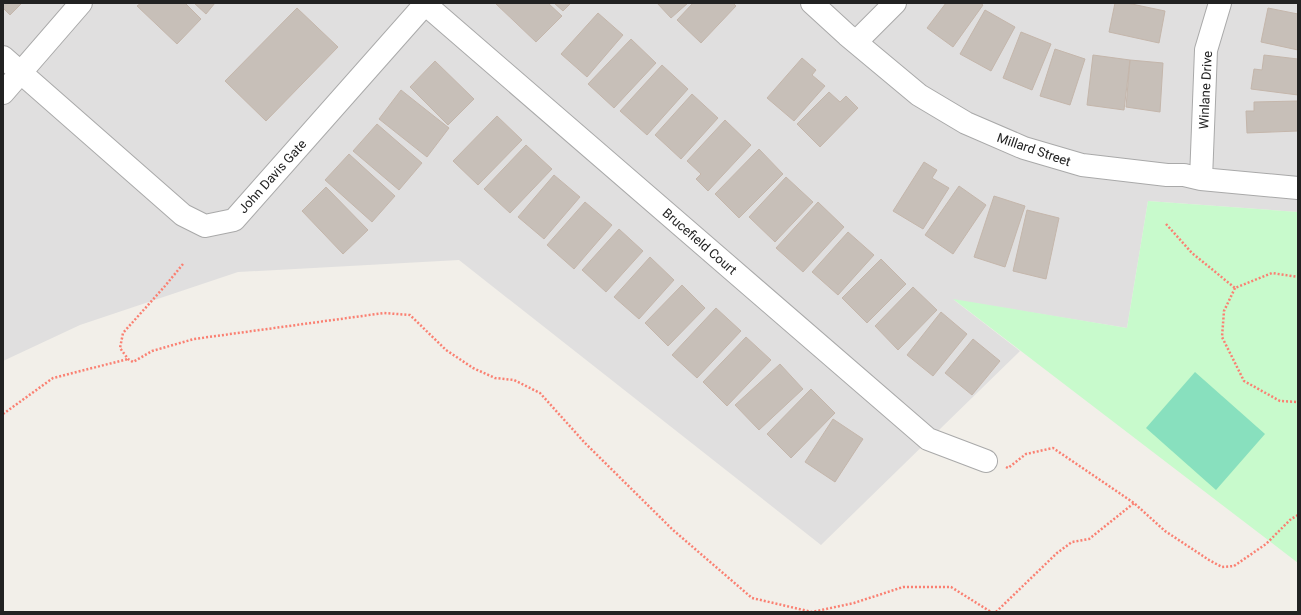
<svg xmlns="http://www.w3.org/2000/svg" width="1301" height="615" font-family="Roboto,sans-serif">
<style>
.residential{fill:#e0dfdf}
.park{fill:#c8facc}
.pitch{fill:#88e0be}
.building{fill:#c7bfb8;stroke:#c4b6ab}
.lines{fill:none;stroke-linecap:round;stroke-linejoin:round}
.minor-casing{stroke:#a9a9a9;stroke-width:24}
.path{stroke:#fa8072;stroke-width:2.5;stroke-dasharray:2 2;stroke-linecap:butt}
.minor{stroke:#fff;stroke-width:22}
.labels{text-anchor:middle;stroke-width:4;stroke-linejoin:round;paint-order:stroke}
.street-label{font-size:13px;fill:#222;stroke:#fff}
</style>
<rect width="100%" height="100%" fill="#f2efe9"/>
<path class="residential" d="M3,3H1298V212L1148,201L1127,328L954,300L1020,351L821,545L459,260L238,272L80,325L3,361Z"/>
<path class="park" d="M1148,201L1298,212V563L953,299L1127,328Z"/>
<path class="pitch" d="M1195,372L1265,434L1216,490L1146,428Z"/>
<path class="building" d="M3,3H22L10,15L3,8Z
M141,3H185L201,19L177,44L137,6Z
M194,3H215L206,14Z
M495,3H548L562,16L536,42Z
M554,3H571L563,11Z
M657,3H688L671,18Z
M693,3H733L736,6L701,43L677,20Z
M946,3H980L983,5L953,47L927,28Z
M1115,3H1127L1165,11L1159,43L1109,32Z
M297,8L338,47L266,121L225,81Z
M1268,8L1298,14V50L1261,42Z
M985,10L1015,27L991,71L960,54Z
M598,13L623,35L587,77L561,54Z
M1021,32L1051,44L1032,90L1003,78Z
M631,39L656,63L614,108L588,84Z
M1055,49L1085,59L1070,105L1040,96Z
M1093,55L1130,60L1124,110L1087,105Z
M1264,55L1298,59V95L1251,89L1254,69L1262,70Z
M802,58L816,70L812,75L825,86L794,121L767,98Z
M1130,60L1163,63L1160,112L1126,107Z
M435,61L474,99L448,125L410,87Z
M662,65L688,89L647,135L620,111Z
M401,90L449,128L427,157L379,119Z
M829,92L840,102L846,96L858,108L820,147L797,124Z
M692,94L718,118L681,159L655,135Z
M1298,101V131L1247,133L1246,111H1254V102Z
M497,116L522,140L478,185L453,161Z
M725,120L751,145L708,191L696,179L701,174L687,161Z
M377,124L422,163L399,190L353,151Z
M526,145L552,169L510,213L484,189Z
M759,149L783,174L739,218L715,194Z
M349,154L395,196L372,222L325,180Z
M924,162L937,170L932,178L949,188L923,229L893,211Z
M554,175L580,197L544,239L518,217Z
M786,177L813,202L775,242L749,217Z
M959,186L986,205L953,254L925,235Z
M326,187L368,230L343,254L302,211Z
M994,196L1025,206L1005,267L974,257Z
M585,202L612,225L574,269L547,245Z
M818,202L844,227L803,272L776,248Z
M1027,210L1059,218L1046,279L1013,271Z
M619,229L643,251L606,292L582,270Z
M848,232L874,255L838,295L812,272Z
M650,257L674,280L639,319L614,297Z
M881,259L906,284L867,323L842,298Z
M682,285L705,308L668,346L645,323Z
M913,287L937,310L898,350L875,326Z
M716,308L741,331L697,378L672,355Z
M941,312L967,334L933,376L907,355Z
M746,337L771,360L727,406L703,382Z
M973,339L1000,361L972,395L945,373Z
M780,364L803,389L759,430L735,405Z
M811,389L835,413L791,458L767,434Z
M833,419L863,439L835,482L805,462Z"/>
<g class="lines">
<g class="minor-casing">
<path id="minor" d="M812,3L847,35L919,95L966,123L1024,148L1082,165L1167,175H1184L1201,179L1298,188
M425,4L928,439L986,461
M856,42L895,3
M3,57L183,215L205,226L234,220L426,3
M3,93L81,3
M1201,179L1206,50L1220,3"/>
</g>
<path class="path" d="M1166,224L1192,253L1235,288L1272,273L1298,277
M183,264L165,286L123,333L120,348L128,359L133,362L152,351L194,339L384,313L410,315L446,350L473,368L495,378L514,380L540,393L585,443L673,530L752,598L812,612L854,603L903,587H951L991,612
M1235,288L1224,311L1222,337L1244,381L1280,401L1298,402
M3,414L53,378L128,359
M1006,467L1008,468L1026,454L1053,448L1134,503L1165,531L1209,560L1222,567L1234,566L1266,544L1291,519L1298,515
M996,612L1057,553L1072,542L1089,539L1134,503"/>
<use href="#minor" class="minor"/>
</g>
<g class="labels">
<g class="street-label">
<text transform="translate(1205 90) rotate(-87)" y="5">Winlane Drive</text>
<text transform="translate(1034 149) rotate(19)" y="5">Millard Street</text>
<text transform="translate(272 176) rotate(-48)" y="5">John Davis Gate</text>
<text transform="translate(700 241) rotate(41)" y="5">Brucefield Court</text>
</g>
</g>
<rect width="1301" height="615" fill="none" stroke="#222222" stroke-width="8"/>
</svg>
